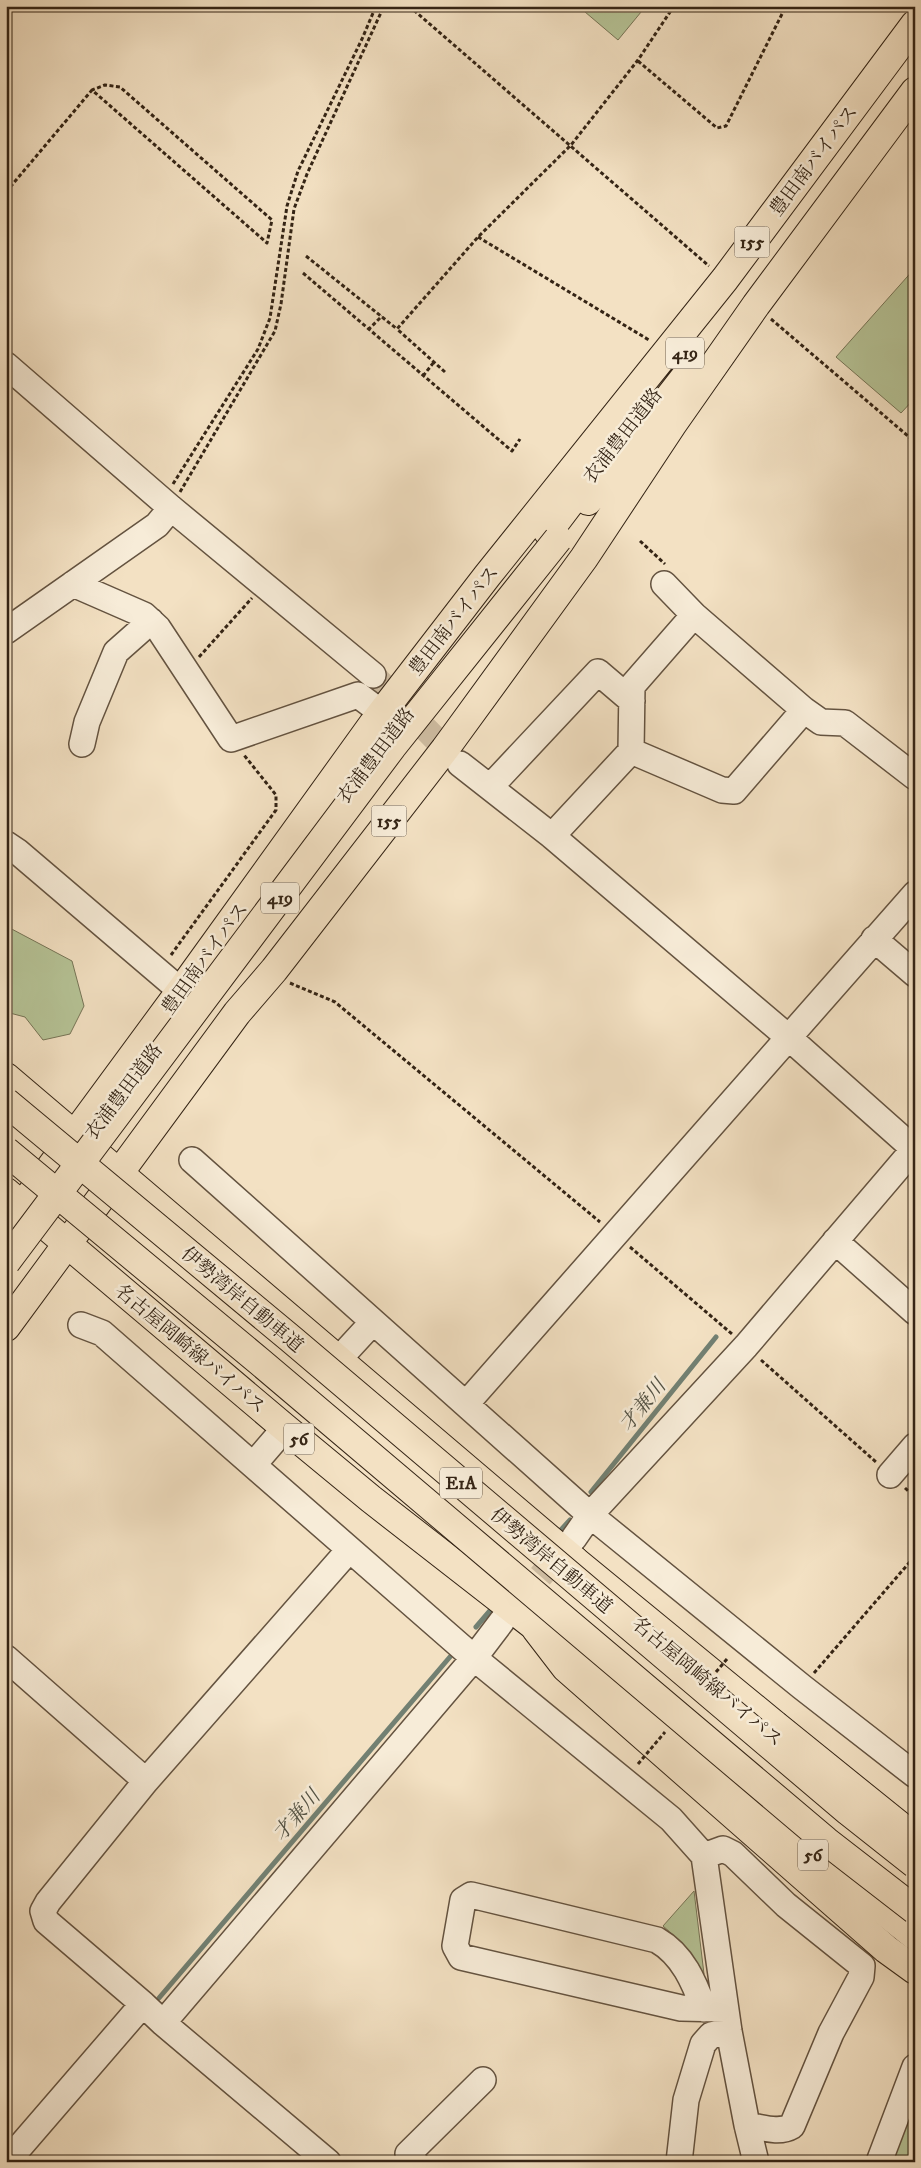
<svg xmlns="http://www.w3.org/2000/svg" width="921" height="2168" font-family="'IM FELL DW Pica','Noto Serif JP',serif">
<style>
.green{fill:#b6c497;stroke:#757456}
.lines{fill:none;stroke-linecap:round;stroke-linejoin:round}
.stream{stroke:#728072;stroke-width:5}
.minor-tunnel{stroke:#cdbba0;stroke-width:25;stroke-dasharray:25 12;stroke-linecap:butt}
.minor-casing{stroke:#645340;stroke-width:28}
.major-casing{stroke:#342415;stroke-width:30}
.highway-casing{stroke:#342415;stroke-width:30}
.path{stroke:#342415;stroke-width:3;stroke-dasharray:4 2.5;stroke-linecap:butt}
.minor{stroke:#f7ecd8;stroke-width:25}
.major{stroke:#f3e1c3;stroke-width:28}
.highway{stroke:#f3e1c3;stroke-width:28}
.highway-bridge-casing{stroke:#342415;stroke-width:30;stroke-linecap:butt}
.path-bridge{stroke:#342415;stroke-width:3;stroke-dasharray:4 2.5;stroke-linecap:butt}
.highway-bridge{stroke:#f3e1c3;stroke-width:28}
.labels{text-anchor:middle;stroke-width:5;stroke-linejoin:round;paint-order:stroke}
.shield{fill:#f7ecd8;stroke:#6e6050;stroke-width:1}
.shield-label{font-size:18px;font-weight:bold;fill:#342415}
.street-label{font-size:19px;fill:#342415;stroke:#f7ecd8}
.water-label{font-size:20px;font-style:italic;fill:#535244;stroke:#f7ecd8}
</style>
<rect width="100%" height="100%" fill="#f3e1c3"/>
<filter id="stains"><feTurbulence type="fractalNoise" baseFrequency=".004" numOctaves="4"/><feColorMatrix values="0 0 0 0 .2 0 0 0 0 .09 0 0 0 0 .02 0 0 0 .5 -.17"/></filter>
<radialGradient id="worn" r=".72"><stop offset=".6" stop-color="#630" stop-opacity="0"/><stop offset="1" stop-color="#630" stop-opacity=".3"/></radialGradient>
<path class="green" d="M578,6H646L618,40Z
M915,268V398L901,413L836,357Z
M6,926L72,961L84,1006L70,1034L43,1040L25,1017L6,1012Z
M694,1891L704,1974L702,1976C691,1957 680,1940 663,1926Z
M901,2103L915,2113V2162H878Z"/>
<g class="lines">
<path class="stream" d="M591,1492L716,1337
M559,1532L570,1520
M476,1627L494,1606
M159,1998L455,1651"/>
<path class="minor-tunnel" d="M373,675L459,763
M516,1604L567,1546"/>
<g class="minor-casing">
<path id="minor" d="M6,365L171,508L373,675
M73,584L144,615L158,628L231,739L358,695L382,713
M664,584L694,615L804,710L821,722L845,723L915,777
M6,631L157,525L171,508
M82,744L87,722L116,652L151,621
M631,751L722,790L734,791L804,710
M460,764L552,836L788,1037L915,1150
M491,786L598,672L632,701
M552,836L631,751L632,686L694,615
M6,844L18,852L181,991
M874,939L915,974
M192,1160L590,1515L802,1687L915,1775
M835,1241L915,1312
M81,1325L102,1333L474,1658L671,1819L704,1856L729,2031L747,2125L756,2162
M338,1360L373,1322
M466,1404L915,894
M254,1464L285,1428
M890,1475L915,1446
M574,1538L590,1515L746,1346L914,1149
M6,1658L146,1781
M704,1856L723,1849L733,1854L786,1905L862,1966L861,1977L831,2033L792,2126C779,2134 761,2127 747,2125
M704,2009C694,1982 683,1955 657,1940L471,1895L463,1900L455,1946L461,1957L681,2008L725,2009
M163,2023L474,1658L502,1621
M13,2162L17,2150L143,2004
M328,2162L163,2023L143,2004L46,1921L43,1911L48,1902L146,1781L349,1550
M415,2162L408,2154L483,2080
M679,2162L686,2100L703,2044L711,2035L729,2031
M879,2162L915,2067"/>
</g>
<g class="major-casing">
<path id="major" d="M6,1077L574,1560L588,1579
M6,1192L285,1428L371,1499L592,1671L712,1773L915,1936"/>
</g>
<g class="highway-casing">
<path id="highway" d="M588,501L688,373
M548,532L592,474
M6,1228L190,978L373,724L487,576L725,279L915,24
M6,1327L237,1013L274,970L445,749L584,558L672,425L756,305L915,91
M574,1560L774,1724
M536,1629L566,1668L886,1949L915,1970"/>
</g>
<path class="path" d="M409,6L709,266
M638,61L717,128L726,126L786,6
M6,192L92,90L267,243L272,220L120,87L105,85L92,90
M478,237L649,340
M306,256L397,329
M303,273L512,451L520,439
M771,319L915,442
M368,330L382,316
M445,372L397,329L478,237L571,145L638,60L674,6
M423,376L434,362
M173,484L258,349L270,318L287,206L298,171L362,39L376,6
M180,492L275,331L281,304L294,209L307,174L384,6
M640,541L665,564
M199,657L252,598
M171,955L276,810V795L244,755
M290,983L335,1002L600,1222
M630,1247L732,1334
M761,1360L876,1462
M905,1488L915,1497
M814,1673L915,1556"/>
<use href="#minor" class="minor"/>
<use href="#major" class="major"/>
<use href="#highway" class="highway"/>
<g class="highway-bridge-casing">
<path id="highway-bridge" d="M6,1102L291,1339L848,1811L915,1864
M6,1151L259,1361L826,1841L915,1910
M6,1262L392,747L558,539
M775,1725L915,1838"/>
</g>
<path class="path-bridge" d="M716,1672L727,1659
M638,1764L665,1732"/>
<use href="#highway-bridge" class="highway-bridge"/>
</g>
<g class="labels">
<g class="shield">
<rect x="734.5" y="226.5" width="35" height="31" rx="4"/>
<rect x="666" y="337.5" width="38" height="31" rx="4"/>
<rect x="371.5" y="805.5" width="35" height="31" rx="4"/>
<rect x="261" y="882.5" width="38" height="31" rx="4"/>
<rect x="284" y="1423.5" width="30" height="31" rx="4"/>
<rect x="440" y="1467.5" width="42" height="31" rx="4"/>
<rect x="798" y="1839.5" width="30" height="31" rx="4"/>
</g>
<g class="shield-label">
<text x="752" y="248">155</text>
<text x="685" y="359">419</text>
<text x="389" y="827">155</text>
<text x="280" y="904">419</text>
<text x="299" y="1445">56</text>
<text x="461" y="1489">E1A</text>
<text x="813" y="1861">56</text>
</g>
<g class="street-label">
<text transform="translate(813 160) rotate(-53)" y="7">豊田南バイパス</text>
<text transform="translate(622 435) rotate(-52)" y="7">衣浦豊田道路</text>
<text transform="translate(453 620) rotate(-52)" y="7">豊田南バイパス</text>
<text transform="translate(375 755) rotate(-53)" y="7">衣浦豊田道路</text>
<text transform="translate(204 958) rotate(-54)" y="7">豊田南バイパス</text>
<text transform="translate(123 1091) rotate(-53)" y="7">衣浦豊田道路</text>
<text transform="translate(243 1299) rotate(40)" y="7">伊勢湾岸自動車道</text>
<text transform="translate(191 1348) rotate(40)" y="7">名古屋岡崎線バイパス</text>
<text transform="translate(552 1560) rotate(40)" y="7">伊勢湾岸自動車道</text>
<text transform="translate(708 1681) rotate(40)" y="7">名古屋岡崎線バイパス</text>
</g>
<g class="water-label">
<text transform="translate(642 1405) rotate(-51)" y="7">才兼川</text>
<text transform="translate(296 1815) rotate(-49)" y="7">才兼川</text>
</g>
</g>
<rect width="921" height="2168" fill="none" stroke="#f3e1c3" stroke-width="25"/>
<rect x="8" y="8" width="906" height="2153" fill="none" stroke="#342415" stroke-width="2.5"/>
<rect x="12" y="12" width="896" height="2143" fill="none" stroke="#342415"/>
<rect width="100%" height="100%" filter="url(#stains)"/>
<rect width="100%" height="100%" fill="url(#worn)"/>
</svg>
